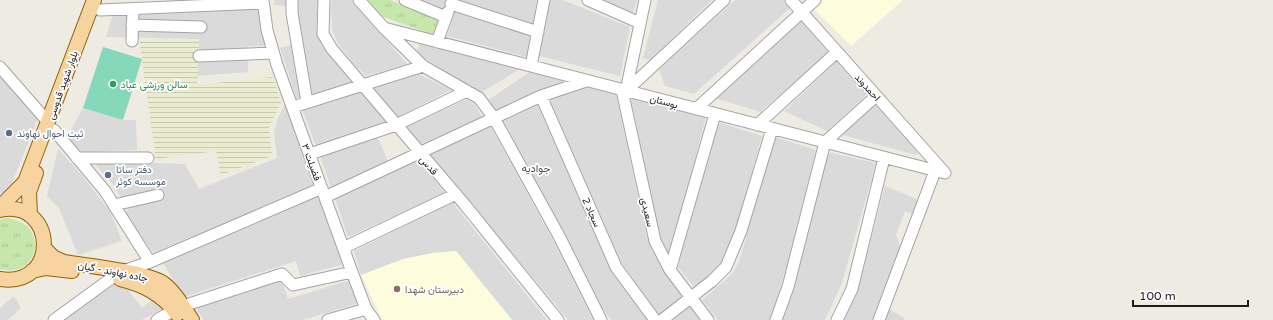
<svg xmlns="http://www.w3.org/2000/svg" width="1273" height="320" font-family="'Varela Round',Vazirmatn,sans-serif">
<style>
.residential{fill:#dbdada}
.education{fill:#fdfddd}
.farmland{fill:url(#farmland-rules)}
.grass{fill:url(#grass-tufts)}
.pitch{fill:#85d9ba}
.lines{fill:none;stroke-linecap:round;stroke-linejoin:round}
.minor-casing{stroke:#a4a4a4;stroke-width:13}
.major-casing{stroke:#8e6408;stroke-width:16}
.minor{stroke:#fff;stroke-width:11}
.major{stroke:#f7d39f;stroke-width:14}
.leisure-dot{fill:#2e9e5b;stroke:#fff;stroke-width:1.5}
.service-dot{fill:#5c6f8a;stroke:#fff;stroke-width:1.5}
.education-dot{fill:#8d6e63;stroke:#fff;stroke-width:1.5}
.labels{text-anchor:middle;stroke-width:3.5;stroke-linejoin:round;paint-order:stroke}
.leisure-label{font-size:10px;fill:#27864d;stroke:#fff;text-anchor:start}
.street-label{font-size:10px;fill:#1d1d1d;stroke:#fff}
.service-label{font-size:10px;fill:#4e5e75;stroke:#fff;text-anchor:start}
.education-label{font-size:10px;fill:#785e54;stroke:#fff;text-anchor:start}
.neighbourhood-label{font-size:11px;fill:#505050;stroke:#fff}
</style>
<defs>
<pattern id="farmland-rules" width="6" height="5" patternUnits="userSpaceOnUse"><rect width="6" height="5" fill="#e9eccf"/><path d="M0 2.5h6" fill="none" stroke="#c7cab1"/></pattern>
<pattern id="grass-tufts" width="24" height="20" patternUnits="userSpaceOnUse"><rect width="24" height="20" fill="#c7e6ab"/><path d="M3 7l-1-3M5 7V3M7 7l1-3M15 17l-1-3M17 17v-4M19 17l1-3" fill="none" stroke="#aac593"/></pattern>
</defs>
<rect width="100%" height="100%" fill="#eeebe3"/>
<path class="residential" d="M274,0H318L316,29L330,55L351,82L297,100L280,48L302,42L297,7L274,5Z
M332,0H352L407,64L366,76L354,64L337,42L332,30L331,6Z
M419,0H537L527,57L447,36L454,14Z
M549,0H563L630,27L620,76L539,56Z
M601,0H637L633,13Z
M658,0H712L650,60L643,58Z
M735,0H784L791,7L694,94L665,86L659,69Z
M260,8V25L265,46H248V72L197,76L199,39L106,37L113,14Z
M802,20L831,51L760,112L715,98Z
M421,41L522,68L480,93L416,53Z
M838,60L867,94L827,131L784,111Z
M531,71L566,80L497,112L487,101Z
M0,74L38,118L12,183L3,193H0Z
M419,74L451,90L398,117L372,89Z
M586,85L616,94L647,238L667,273L686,298L659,316L621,262L549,99Z
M359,91L388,122L316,146L302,109Z
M631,98L706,117L669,257L659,235Z
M467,99L475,105L482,117L419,145L405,127Z
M876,101L919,150L916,155L839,134Z
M286,102L314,186L153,253L125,213L128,210L114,186L96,165L98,161L185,164L199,189L277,158L274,132L278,118Z
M539,102L611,270L647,320H611L595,298L504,121Z
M83,108L123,120H136L137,150L83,152L70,142L68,135Z
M721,123L762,136L729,252L722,265L711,277L695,288L678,267L717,125Z
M491,127L561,255L593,320H568L430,154Z
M377,136L388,161L331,188L320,156Z
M775,137L816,150L788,262L771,318L770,320H718L702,300L732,274L739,262Z
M58,149L81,174L111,213L122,241L78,255L59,208L47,196Z
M827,152L876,163L842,283L825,320H781Z
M417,159L445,193L348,237L335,198Z
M885,186L924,202L918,218L905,211L896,235L901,248L881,305L905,318L904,320H844L858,290Z
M319,194L345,264L300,276L296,261L184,297L161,260Z
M452,202L547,320H512L456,251L433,253L403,259L361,275L354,251Z
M350,280L359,303L303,320H204L195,307L282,281L288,299Z
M115,285L128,290L142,308L155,298L164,309L141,320H61L76,308Z
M14,296L21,308L8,320H0V308Z
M691,305L703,320H671Z"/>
<path class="education" d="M823,0H903L851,46L814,9Z
M456,251L512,320H382L361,275L403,259L433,253Z"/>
<path class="farmland" d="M139,39H199L197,85L273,77L281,103L269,127L272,156L221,175L216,151L156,159Z"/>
<path class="grass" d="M367,0H390L439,20L434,35L381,16Z
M7,218C51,223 39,280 0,269V220Z"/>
<path class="pitch" d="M103,47L142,59L123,120L83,108Z"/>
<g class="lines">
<g class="minor-casing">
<path id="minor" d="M263,0L267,30L277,65L352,272L366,309L374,320
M292,0V13L307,102
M324,0L323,34L332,49L465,205L558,320
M359,0L384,28L423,66L479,98L494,118L559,236L601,320
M405,0L446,17
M588,0L640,23
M791,0L945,173
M451,4L538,32
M100,10L263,3
M132,25L201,27
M384,28L945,173
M132,41L133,9
M437,42L448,12
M199,56L273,53
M531,66L544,0
M0,67L48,122
M622,90L655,241L670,270L708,320
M626,91L724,0
M626,91L645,0
M541,96L616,267L655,320
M293,107L423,66
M696,109L815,0
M757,125L837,52
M54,130L105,191L150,262
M310,154L396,125L467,91
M77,158H148
M325,197L541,96L586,81
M114,205L158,195
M343,248L456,194
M670,270L715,114
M183,306L282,274L293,285L352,272
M54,320L120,272L150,262L322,188
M157,320L174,310
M328,320L366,309
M662,320L712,281L726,267L741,231L772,129
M776,320L788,287L825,142L876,96
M837,320L852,289L884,158
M879,320L935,171"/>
</g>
<g class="major-casing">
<path id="major" d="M0,207L25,182L94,0
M0,210C56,198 61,288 0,279
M30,215L29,192L36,173
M44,248L53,257L64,262C87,266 147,272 163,283C175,292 184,308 192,320
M32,271L46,268L72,271
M120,279C144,285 162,294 177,314"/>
</g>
<use href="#minor" class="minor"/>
<use href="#major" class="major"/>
</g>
<circle class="leisure-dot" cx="113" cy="84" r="4"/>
<g class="service-dot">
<circle cx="9" cy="133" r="4"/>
<circle cx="108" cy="175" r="4"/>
</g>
<circle class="education-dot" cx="397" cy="289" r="4"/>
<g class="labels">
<g class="leisure-label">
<text x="121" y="88">سالن ورزشی عباد</text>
</g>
<g class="street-label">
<text transform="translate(62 85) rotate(-70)" y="4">بلوار شهید قدوسی</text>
<text transform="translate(868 87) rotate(48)" y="4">احمدوند</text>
<text transform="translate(664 101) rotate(15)" y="4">بوستان</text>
<text transform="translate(312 162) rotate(70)" y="4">فضیلت ۳</text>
<text transform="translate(429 165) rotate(48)" y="4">قدس</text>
<text transform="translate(592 212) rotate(66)" y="4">سجاد 2</text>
<text transform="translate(648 212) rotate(77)" y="4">سعیدی</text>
<text transform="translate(113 271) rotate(11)" y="4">جاده نهاوند - گیان</text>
</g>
<g class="service-label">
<text x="17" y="137">ثبت احوال نهاوند</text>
<text x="116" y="173">دفتر ساتا<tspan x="116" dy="12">موسسه کوثر</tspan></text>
</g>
<g class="education-label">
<text x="405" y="293">دبیرستان شهدا</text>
</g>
<g class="neighbourhood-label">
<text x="536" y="172">جوادیه</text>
</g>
</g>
<path d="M1133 300v6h115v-6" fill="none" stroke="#1d1d1d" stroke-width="2"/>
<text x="1139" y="300" font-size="12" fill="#1d1d1d" stroke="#ffffff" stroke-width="3" paint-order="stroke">100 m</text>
</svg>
